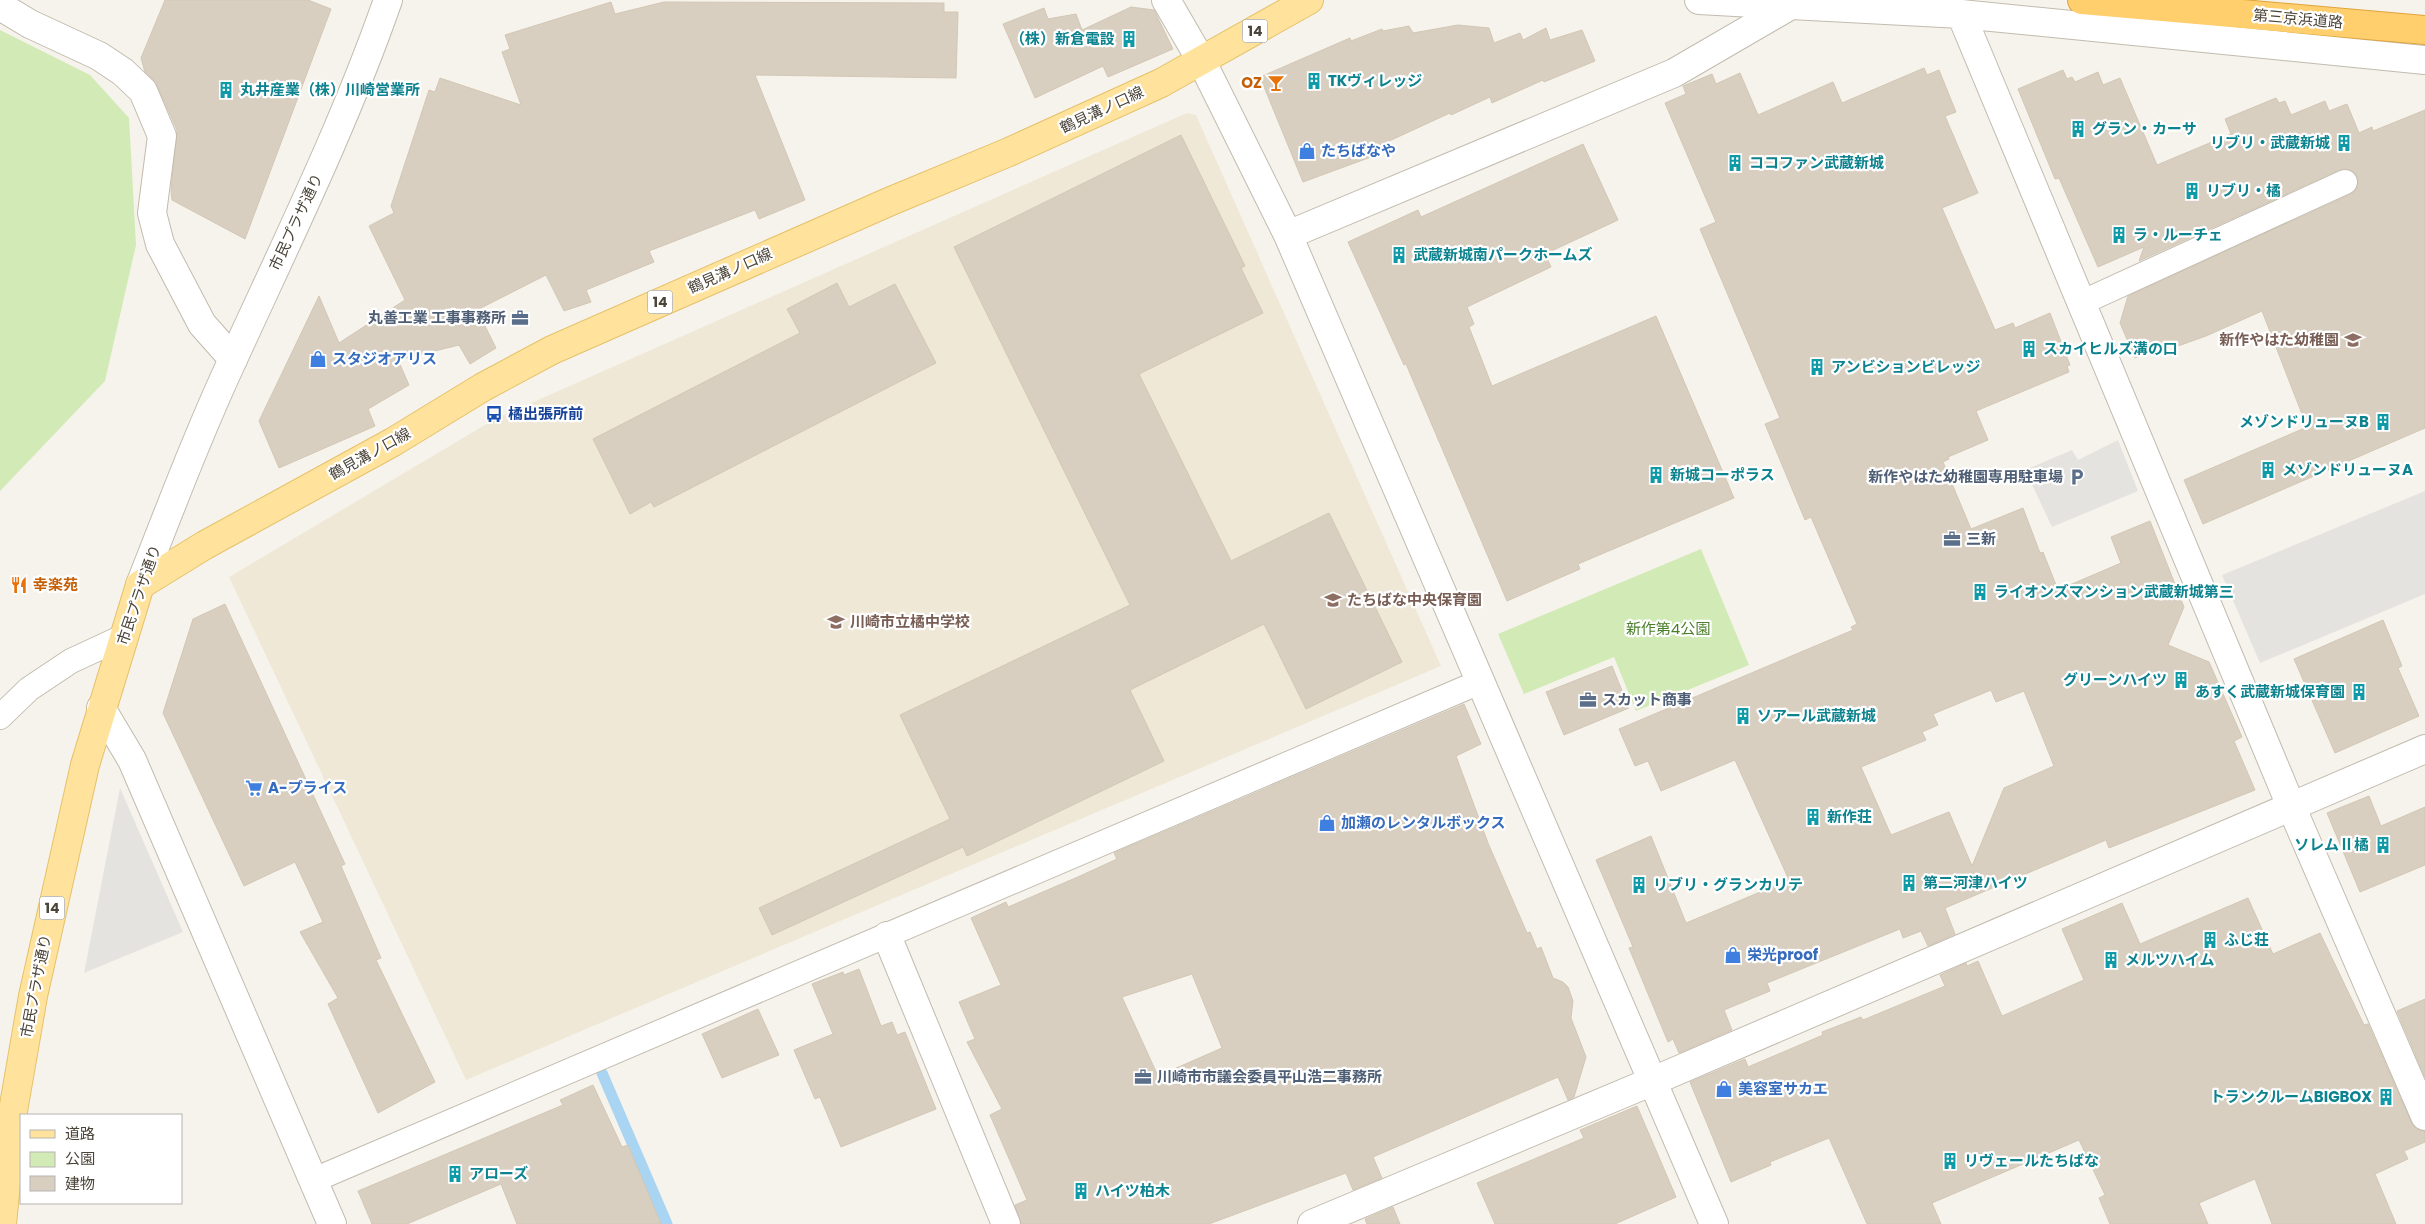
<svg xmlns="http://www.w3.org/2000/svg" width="2425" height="1224" font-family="Poppins,'Noto Sans JP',sans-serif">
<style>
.education{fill:#efe8d6}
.green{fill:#d2eab5}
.parking{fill:#e5e3e0}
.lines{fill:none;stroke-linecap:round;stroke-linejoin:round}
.stream{stroke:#a9d4f2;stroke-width:11}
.building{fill:#d8cfc1;stroke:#d3c7b4;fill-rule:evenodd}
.service-casing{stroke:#c2bbae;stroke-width:26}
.pedestrian-casing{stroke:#c2bbae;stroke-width:30}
.minor-casing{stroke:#c2bbae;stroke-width:30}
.tertiary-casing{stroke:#c2bbae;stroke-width:30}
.primary-casing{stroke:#e6c16a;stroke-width:30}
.motorway-casing{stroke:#e0a43c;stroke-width:30}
.service{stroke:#fff;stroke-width:24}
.pedestrian{stroke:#fff;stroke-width:28}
.minor{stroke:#fff;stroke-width:28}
.tertiary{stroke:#fff;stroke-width:28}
.primary{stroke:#ffe39c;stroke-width:28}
.motorway{stroke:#ffcf6e;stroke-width:28}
.labels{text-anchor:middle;stroke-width:4.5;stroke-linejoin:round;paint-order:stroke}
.shield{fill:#fff;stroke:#817c74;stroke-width:1}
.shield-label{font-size:14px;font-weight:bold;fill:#4b4439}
.street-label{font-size:15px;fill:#4b4439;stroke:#fff}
.culture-label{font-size:15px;font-weight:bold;fill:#0d838f;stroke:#fff;text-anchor:start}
.food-label{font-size:15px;font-weight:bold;fill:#c56008;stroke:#fff;text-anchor:end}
.shop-label{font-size:15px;font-weight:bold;fill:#366cbe;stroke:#fff;text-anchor:start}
.service-label{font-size:15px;font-weight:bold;fill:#4e5e75;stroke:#fff;text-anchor:start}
.education-label{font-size:15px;font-weight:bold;fill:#785e54;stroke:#fff;text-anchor:start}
.transit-label{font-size:15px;font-weight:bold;fill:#164399;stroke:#fff;text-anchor:start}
.park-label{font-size:15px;fill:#4a7f2a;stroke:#fff}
</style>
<rect width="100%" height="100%" fill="#f6f3ec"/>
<path class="education" d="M1187,113L1196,115L1441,666L466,1080L229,577L495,419Z"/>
<path class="green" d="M0,30L90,75L129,118L136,245L105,381L0,491Z
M1701,549L1749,665L1636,711L1614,657L1524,694L1498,634Z"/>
<path class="parking" d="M2118,440L2138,491L2052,527L2025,470L2072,450L2078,460Z
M2425,491V594L2260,663L2222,575Z
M120,788L183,932L84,973Z"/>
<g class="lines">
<path class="stream" d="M602,1073L667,1224"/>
</g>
<path class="building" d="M165,0H308L331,9L245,239L172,200L171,190L177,130L157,85L145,72L141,58Z
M611,2L615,14L664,2L944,3V12H958L956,78L755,75L805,200L759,219L755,210L649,251L654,262L586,290L591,302L564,311L546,275L477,310L496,348L470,364L459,345L398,360L409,385L368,409L375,426L279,468L259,421L319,296L339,343L405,300L369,226L394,213L391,206L429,90L435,92L440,78L521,105L502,52L510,49L505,35Z
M1131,7L1154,10L1173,49L1108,77L1103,66L1035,98L1003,24L1044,8L1048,19L1076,14L1082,30Z
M1458,25L1489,28L1494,43L1520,33L1523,40L1546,28L1550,40L1582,30L1595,61L1544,82L1543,80L1492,103L1490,97L1451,115L1450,113L1363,153L1371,157L1303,182L1260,77L1350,38L1351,41L1382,29L1383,31L1409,26L1413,33Z
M1924,68L1927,75L1939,70L1956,112L1945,116L1978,193L1942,208L1995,330L2013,323L2015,328L2050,313L2070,365L2067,366L2069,372L1976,411L1988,440L1948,457L1949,459L1943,462L1971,529L2023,508L2040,553L2043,552L2058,590L2121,563L2111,537L2150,521L2184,607L2168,645L2209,662L2242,737L2234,741L2255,790L2109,848L2106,840L1945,908L1955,934L1928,946L1921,931L1903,938L1900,929L1767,983L1770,991L1724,1010L1732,1030L1679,1053L1673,1039L1668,1042L1629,948L1633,947L1596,860L1651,836L1686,923L1789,880L1735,760L1661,791L1648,761L1635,766L1619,729L1853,630L1851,627L1857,624L1811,517L1805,520L1765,424L1780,418L1700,229L1716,222L1665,103L1686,94L1683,86L1712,74L1716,84L1740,73L1758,115L1833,82L1842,103ZM1991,690L1996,702L2024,691L2054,766L2004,788L1972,866L1949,812L1891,835L1861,767L1926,740L1922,732L1938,725L1933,714Z
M2063,70L2067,79L2072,77L2075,82L2098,72L2103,85L2120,78L2157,165L2231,134L2225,119L2276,98L2279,103L2285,101L2291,115L2325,101L2329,111L2347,104L2359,133L2372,127L2373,131L2425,110V428L2203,524L2184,480L2307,427L2262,311L2206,336L2178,346L2175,340L2135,358L2120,323L2128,296L2351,194L2356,190L2358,177L2353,171L2339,170L2139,261L2144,247L2098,267L2059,178L2055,179L2018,89Z
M1181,135L1245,266L1241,268L1263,313L1139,374L1231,561L1329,513L1402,662L1306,709L1264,624L1130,690L1164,761L967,856L963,847L772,935L759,908L950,819L900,715L1130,605L954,247Z
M1583,144L1618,220L1545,254L1551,267L1467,307L1474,324L1469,327L1492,386L1656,316L1734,498L1578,564L1580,569L1507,601L1406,364L1404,365L1348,242L1418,210L1421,217Z
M837,283L849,307L895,284L936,363L654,507L651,502L630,514L593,439L800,333L787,309Z
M225,604L345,864L341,866L381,958L376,960L435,1082L378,1113L328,1004L338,998L300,932L323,922L295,862L244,886L163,713L193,619Z
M2383,620L2402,666L2398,668L2419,716L2335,753L2294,659Z
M1612,666L1629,708L1564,735L1546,692Z
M1464,704L1481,744L1456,756L1488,843L1527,933L1530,932L1537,949L1541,947L1553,978L1563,982L1568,987L1573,1001L1571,1018L1586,1057L1574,1097L1568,1100L1558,1077L1373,1157L1382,1178L1353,1190L1346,1173L1209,1224H1021L1015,1205L1027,1200L990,1115L1002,1109L967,1042L975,1039L959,1002L1001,985L971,918L1006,902L1008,907L1080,876L1117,859L1114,853ZM1192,974L1222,1048L1158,1076L1122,997Z
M2369,796L2381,826L2425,807V865L2360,892L2327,813Z
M2248,898L2273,954L2320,933L2364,1025L2368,1024L2411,1122L2416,1129L2425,1131V1142L2404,1151L2408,1159L2375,1174L2396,1224H2272L2255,1179L2199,1203L2208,1224H2110L2099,1198L2105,1195L2079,1140L1932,1203L1941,1224H1867L1829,1138L1770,1162L1771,1165L1731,1182L1690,1082L1745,1059L1748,1067L1823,1035L1822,1032L1861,1017L1863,1020L1945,986L1940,975L1966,963L1967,966L1978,961L2002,1016L2084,980L2062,929L2122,903L2140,944Z
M859,969L881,1026L892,1022L897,1035L905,1032L936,1109L841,1147L820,1097L815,1099L794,1050L833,1034L812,984L843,972L844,975Z
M2425,999V1077L2397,1011Z
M758,1009L779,1055L722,1078L702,1034Z
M593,1085L622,1147L628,1145L661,1224H517L501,1184L407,1224H372L358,1191L563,1105L560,1100Z
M1637,1106L1676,1197L1615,1224H1495L1477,1183L1584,1138L1580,1130Z
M1393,1207L1400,1224H1367L1365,1219Z"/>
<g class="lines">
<g class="service-casing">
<path id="service" d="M2081,303L2345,182
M0,717L29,689L71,661L125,636
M314,1180L1482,681"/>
</g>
<g class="pedestrian-casing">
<path id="pedestrian" d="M1699,0L1791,5"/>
</g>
<g class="minor-casing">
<path id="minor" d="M1166,0L1202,62L1288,235L1714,1224
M0,6L30,24L99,56L123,72L143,91L162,136L152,213L160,244L202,324L233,359
M1961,14L2291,806L2425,1116
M1288,235L1674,73L1791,5L1961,14L2425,60
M101,708L132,760L332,1224
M887,936L1006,1224"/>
</g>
<g class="tertiary-casing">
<path id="tertiary" d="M140,585C170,509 199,432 234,357C288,239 345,123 388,0
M1312,1224L1653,1081L2425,749"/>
</g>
<g class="primary-casing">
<path id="primary" d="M2,1224L13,1111L33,996L85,765L140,585L205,545L393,442L483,387L552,350L891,201L1009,152L1161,83L1309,0"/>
</g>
<g class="motorway-casing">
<path id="motorway" d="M2082,0L2425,30"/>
</g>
<use href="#service" class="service"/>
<use href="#pedestrian" class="pedestrian"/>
<use href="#minor" class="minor"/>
<use href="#tertiary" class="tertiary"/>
<use href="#primary" class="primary"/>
<use href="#motorway" class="motorway"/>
</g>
<defs>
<g id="building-bare" transform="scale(1.35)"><path d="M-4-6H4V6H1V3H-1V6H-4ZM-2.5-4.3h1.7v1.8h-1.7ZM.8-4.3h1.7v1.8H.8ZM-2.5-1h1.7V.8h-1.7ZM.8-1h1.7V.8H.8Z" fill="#0f9aa8" stroke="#fff" stroke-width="2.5" paint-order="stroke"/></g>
<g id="bar-bare" transform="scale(1.35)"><path d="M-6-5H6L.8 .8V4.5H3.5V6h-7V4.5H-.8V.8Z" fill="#e8710a" stroke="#fff" stroke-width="2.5" paint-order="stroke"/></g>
<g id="shop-bare" transform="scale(1.35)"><path d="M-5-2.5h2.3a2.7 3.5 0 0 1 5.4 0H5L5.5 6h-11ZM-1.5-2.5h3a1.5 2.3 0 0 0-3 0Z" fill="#3f7fe0" stroke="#fff" stroke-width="2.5" paint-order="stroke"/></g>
<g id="office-bare" transform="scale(1.35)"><path d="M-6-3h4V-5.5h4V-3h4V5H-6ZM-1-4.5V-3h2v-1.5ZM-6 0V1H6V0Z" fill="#5c6f8a" stroke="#fff" stroke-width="2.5" paint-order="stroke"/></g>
<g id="school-bare" transform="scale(1.35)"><path d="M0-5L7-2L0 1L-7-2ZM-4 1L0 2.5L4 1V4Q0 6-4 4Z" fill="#8d6e63" stroke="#fff" stroke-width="2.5" paint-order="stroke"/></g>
<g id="bus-bare" transform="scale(1.35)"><path d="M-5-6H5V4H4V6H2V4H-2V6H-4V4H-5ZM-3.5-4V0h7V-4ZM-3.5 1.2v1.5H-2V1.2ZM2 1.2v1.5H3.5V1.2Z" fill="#1a4fb4" stroke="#fff" stroke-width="2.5" paint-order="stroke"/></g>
<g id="parking-bare" transform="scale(1.35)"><path d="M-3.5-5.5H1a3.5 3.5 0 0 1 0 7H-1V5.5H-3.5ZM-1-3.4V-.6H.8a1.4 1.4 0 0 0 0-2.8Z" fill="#5c6f8a" stroke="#fff" stroke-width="2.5" paint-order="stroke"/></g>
<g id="restaurant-bare" transform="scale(1.35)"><path d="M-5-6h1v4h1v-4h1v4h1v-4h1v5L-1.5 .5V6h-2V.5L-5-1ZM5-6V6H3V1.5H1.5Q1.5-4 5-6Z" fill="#e8710a" stroke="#fff" stroke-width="2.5" paint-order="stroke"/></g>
<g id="supermarket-bare" transform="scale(1.35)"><path d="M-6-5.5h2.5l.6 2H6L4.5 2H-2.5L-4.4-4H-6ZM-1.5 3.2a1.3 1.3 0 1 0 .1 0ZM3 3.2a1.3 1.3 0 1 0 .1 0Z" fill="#3f7fe0" stroke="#fff" stroke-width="2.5" paint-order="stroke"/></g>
</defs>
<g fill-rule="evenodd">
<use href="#building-bare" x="1129" y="39"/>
<use href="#building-bare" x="1314" y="81"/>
<use href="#bar-bare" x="1276" y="83"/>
<use href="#building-bare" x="226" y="90"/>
<use href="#building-bare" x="2078" y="129"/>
<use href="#building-bare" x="2344" y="143"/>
<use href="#shop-bare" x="1307" y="151"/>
<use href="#building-bare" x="1735" y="163"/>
<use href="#building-bare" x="2192" y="191"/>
<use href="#building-bare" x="2119" y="235"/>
<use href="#building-bare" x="1399" y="255"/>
<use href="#office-bare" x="520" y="318"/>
<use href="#school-bare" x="2353" y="340"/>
<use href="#building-bare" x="2029" y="349"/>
<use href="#shop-bare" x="318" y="359"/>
<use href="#building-bare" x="1817" y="367"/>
<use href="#bus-bare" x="494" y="414"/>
<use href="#building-bare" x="2383" y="422"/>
<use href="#building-bare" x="2268" y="470"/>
<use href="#building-bare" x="1656" y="475"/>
<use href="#parking-bare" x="2077" y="477"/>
<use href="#office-bare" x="1952" y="539"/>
<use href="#restaurant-bare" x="19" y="585"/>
<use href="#building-bare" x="1980" y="592"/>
<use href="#school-bare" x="1333" y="600"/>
<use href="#school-bare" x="836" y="622"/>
<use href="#building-bare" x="2181" y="680"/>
<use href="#building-bare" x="2359" y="692"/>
<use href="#office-bare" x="1588" y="700"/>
<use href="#building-bare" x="1743" y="716"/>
<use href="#supermarket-bare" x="254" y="788"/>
<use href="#building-bare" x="1813" y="817"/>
<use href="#shop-bare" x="1327" y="823"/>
<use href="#building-bare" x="2383" y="845"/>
<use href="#building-bare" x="1909" y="883"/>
<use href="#building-bare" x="1639" y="885"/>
<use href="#building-bare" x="2210" y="940"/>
<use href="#shop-bare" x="1733" y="955"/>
<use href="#building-bare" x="2111" y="960"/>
<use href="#office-bare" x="1143" y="1077"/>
<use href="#shop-bare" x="1724" y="1089"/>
<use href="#building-bare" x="2386" y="1097"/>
<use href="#building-bare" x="1950" y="1161"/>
<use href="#building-bare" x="455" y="1174"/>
<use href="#building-bare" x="1081" y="1191"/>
</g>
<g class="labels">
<g class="shield">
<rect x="1242.5" y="19.5" width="25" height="23" rx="4"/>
<rect x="647.5" y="290.5" width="25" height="23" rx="4"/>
<rect x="39.5" y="896.5" width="25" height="23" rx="4"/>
</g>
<g class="shield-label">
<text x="1255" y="36">14</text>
<text x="660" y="307">14</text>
<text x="52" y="913">14</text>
</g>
<g class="street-label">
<text transform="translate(2298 19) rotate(5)" y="5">第三京浜道路</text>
<text transform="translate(1102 110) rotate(-25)" y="5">鶴見溝ノ口線</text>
<text transform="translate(296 222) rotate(-65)" y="5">市民プラザ通り</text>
<text transform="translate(730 271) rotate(-24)" y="5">鶴見溝ノ口線</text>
<text transform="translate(370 454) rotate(-29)" y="5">鶴見溝ノ口線</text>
<text transform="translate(139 595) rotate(-71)" y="5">市民プラザ通り</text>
<text transform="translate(36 986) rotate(-79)" y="5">市民プラザ通り</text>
</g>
<g class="culture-label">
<text x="1115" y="44" text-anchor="end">（株）新倉電設</text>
<text x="1328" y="86">TKヴィレッジ</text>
<text x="240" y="95">丸井産業（株）川崎営業所</text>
<text x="2092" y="134">グラン・カーサ</text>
<text x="2330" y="148" text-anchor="end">リブリ・武蔵新城</text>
<text x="1749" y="168">ココファン武蔵新城</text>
<text x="2206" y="196">リブリ・橘</text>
<text x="2133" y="240">ラ・ルーチェ</text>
<text x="1413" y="260">武蔵新城南パークホームズ</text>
<text x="2043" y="354">スカイヒルズ溝の口</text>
<text x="1831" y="372">アンビションビレッジ</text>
<text x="2369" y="427" text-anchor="end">メゾンドリューヌB</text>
<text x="2282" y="475">メゾンドリューヌA</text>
<text x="1670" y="480">新城コーポラス</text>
<text x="1994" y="597">ライオンズマンション武蔵新城第三</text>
<text x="2167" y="685" text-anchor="end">グリーンハイツ</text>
<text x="2345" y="697" text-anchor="end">あすく武蔵新城保育園</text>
<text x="1757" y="721">ソアール武蔵新城</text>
<text x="1827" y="822">新作荘</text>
<text x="2369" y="850" text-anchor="end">ソレムⅡ橘</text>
<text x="1923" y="888">第二河津ハイツ</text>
<text x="1653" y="890">リブリ・グランカリテ</text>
<text x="2224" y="945">ふじ荘</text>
<text x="2125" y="965">メルツハイム</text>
<text x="2372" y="1102" text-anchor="end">トランクルームBIGBOX</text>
<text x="1964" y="1166">リヴェールたちばな</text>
<text x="469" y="1179">アローズ</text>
<text x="1095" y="1196">ハイツ柏木</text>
</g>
<g class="food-label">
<text x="1262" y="88">OZ</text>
<text x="33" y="590" text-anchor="start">幸楽苑</text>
</g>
<g class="shop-label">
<text x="1321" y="156">たちばなや</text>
<text x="332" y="364">スタジオアリス</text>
<text x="268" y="793">A-プライス</text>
<text x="1341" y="828">加瀬のレンタルボックス</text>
<text x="1747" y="960">栄光proof</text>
<text x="1738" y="1094">美容室サカエ</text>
</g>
<g class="service-label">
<text x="506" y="323" text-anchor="end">丸善工業 工事事務所</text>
<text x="2063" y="482" text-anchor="end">新作やはた幼稚園専用駐車場</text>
<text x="1966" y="544">三新</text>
<text x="1602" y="705">スカット商事</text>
<text x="1157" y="1082">川崎市市議会委員平山浩二事務所</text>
</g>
<g class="education-label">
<text x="2339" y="345" text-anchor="end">新作やはた幼稚園</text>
<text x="1347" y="605">たちばな中央保育園</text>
<text x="850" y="627">川崎市立橘中学校</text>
</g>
<g class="transit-label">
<text x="508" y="419">橘出張所前</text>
</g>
<g class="park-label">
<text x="1668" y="634">新作第4公園</text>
</g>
</g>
<rect x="20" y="1114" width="162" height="90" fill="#ffffff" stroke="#b7b4b0"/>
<rect x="30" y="1130" width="25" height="8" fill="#ffe39c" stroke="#b7b4b0"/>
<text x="65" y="1139" font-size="15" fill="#4b4439">道路</text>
<rect x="30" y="1152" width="25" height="15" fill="#d2eab5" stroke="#b7b4b0"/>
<text x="65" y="1164" font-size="15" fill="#4b4439">公園</text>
<rect x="30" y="1176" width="25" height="15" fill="#d8cfc1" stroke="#b7b4b0"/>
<text x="65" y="1189" font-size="15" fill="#4b4439">建物</text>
</svg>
